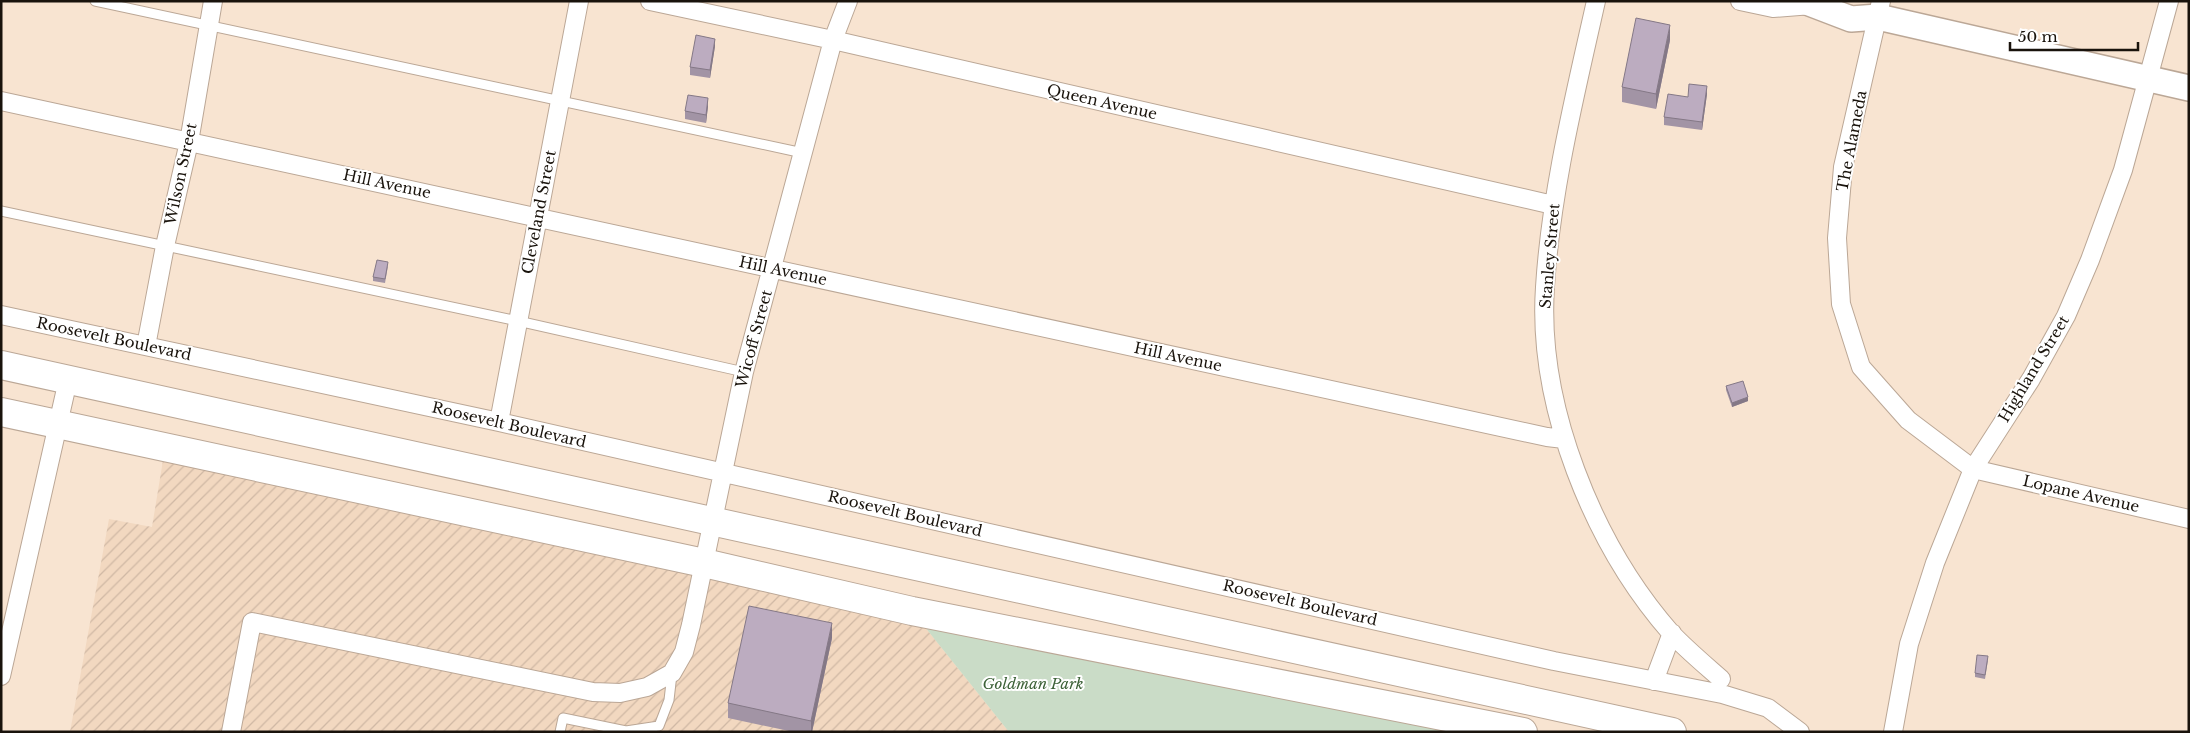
<svg xmlns="http://www.w3.org/2000/svg" width="2190" height="733" font-family="'Libre Baskerville',serif">
<style>
.industrial{fill:url(#industrial-furrows)}
.green{fill:#cadcc7}
.lines{fill:none;stroke-linecap:round;stroke-linejoin:round}
.lane-casing{stroke:#bba796;stroke-width:11}
.street-casing{stroke:#bba796;stroke-width:20}
.secondary-casing{stroke:#bba796;stroke-width:28}
.primary-casing{stroke:#bba796;stroke-width:30}
.lane{stroke:#fff;stroke-width:9}
.street{stroke:#fff;stroke-width:18}
.secondary{stroke:#fff;stroke-width:25}
.primary{stroke:#fff;stroke-width:28}
.wall{fill:#a294a5}
.shaded-wall{fill:#847886}
.building{fill:#bcacc0;stroke:#847886}
.labels{text-anchor:middle;stroke-width:4;stroke-linejoin:round;paint-order:stroke}
.street-label{font-size:15px;fill:#19130c;stroke:#fff}
.park-label{font-size:15px;font-style:italic;fill:#3d6238;stroke:#fff}
</style>
<defs>
<pattern id="industrial-furrows" width="10" height="10" patternUnits="userSpaceOnUse" patternTransform="scale(1.25)"><rect width="10" height="10" fill="#f2d8c0"/><path d="M-1 1l2-2M0 10L10 0M9 11l2-2" fill="none" stroke="#cfb8a4"/></pattern>
</defs>
<rect width="100%" height="100%" fill="#f8e4d1"/>
<path class="industrial" d="M165,448L912,611L1009,732H70L109,519L152,527Z"/>
<path class="green" d="M912,611L1523,732H1009Z"/>
<g class="lines">
<g class="lane-casing">
<path id="lane" d="M95,1L803,153
M1,211L518,321L744,372
M560,732L563,718L626,731L659,726L669,700L672,674"/>
</g>
<g class="street-casing">
<path id="street" d="M650,1L833,40L1553,205
M1596,1C1575,95 1551,191 1545,287C1537,405 1593,544 1671,633C1686,649 1704,664 1721,679
M1740,1L1773,8L1812,5
M1881,1L1843,167L1837,238L1841,304L1861,367L1908,420L1973,469L2189,519
M1,101L1547,437L1564,439
M1,315L499,422L1554,661L1722,694L1768,708L1800,732
M146,346L165,246L189,142L213,1
M499,422L579,1
M1,676L68,380
M1654,681L1672,633
M231,732L252,622L593,692L620,693L647,687L672,673L684,652L691,625L744,372L833,40L848,1
M1893,732L1909,644L1935,563L1973,469L2031,379L2066,316L2090,260L2123,170L2169,1"/>
</g>
<g class="secondary-casing">
<path id="secondary" d="M1804,1L1851,19L1878,17L2189,88"/>
</g>
<g class="primary-casing">
<path id="primary" d="M1,365L1672,732
M1,412L704,563L912,611L1523,732"/>
</g>
<use href="#lane" class="lane"/>
<use href="#street" class="street"/>
<use href="#secondary" class="secondary"/>
<use href="#primary" class="primary"/>
</g>
<path class="wall" d="M1670,40L1656,109L1622,102V87Z
M715,46L710,78L690,75V67Z
M1707,94L1702,130L1664,125V117Z
M708,106L706,123L685,119V111Z
M388,266L385,283L373,281V277Z
M1726,386L1748,401L1732,407L1726,390Z
M832,638L812,732H794L728,718V703Z
M1988,660L1985,679L1975,677V673Z"/>
<path class="shaded-wall" d="M1670,25V40L1656,109V94Z
M715,39V46L710,78V70Z
M1707,86V94L1702,130V122Z
M708,98V106L706,123V115Z
M1748,397V401L1732,407V403Z
M832,623V638L812,732H811V721Z"/>
<path class="building" d="M1636,18L1670,25L1656,94L1622,87Z
M696,35L715,39L710,70L690,67Z
M1689,84L1707,86L1702,122L1664,117L1668,94L1688,97Z
M688,95L708,98L706,115L685,111Z
M377,260L388,262L385,279L373,277Z
M1743,381L1748,397L1732,403L1726,386Z
M749,606L832,623L811,721L728,703Z
M1977,655L1988,656L1985,675L1975,673Z"/>
<g class="labels">
<g class="street-label">
<text transform="translate(1102 102) rotate(13)" y="5">Queen Avenue</text>
<text transform="translate(1852 141) rotate(-79)" y="5">The Alameda</text>
<text transform="translate(181 174) rotate(-78)" y="5">Wilson Street</text>
<text transform="translate(387 184) rotate(12)" y="5">Hill Avenue</text>
<text transform="translate(539 212) rotate(-79)" y="5">Cleveland Street</text>
<text transform="translate(1550 256) rotate(-85)" y="5">Stanley Street</text>
<text transform="translate(783 271) rotate(12)" y="5">Hill Avenue</text>
<text transform="translate(114 339) rotate(12)" y="5">Roosevelt Boulevard</text>
<text transform="translate(754 339) rotate(-75)" y="5">Wicoff Street</text>
<text transform="translate(1178 357) rotate(12)" y="5">Hill Avenue</text>
<text transform="translate(2034 369) rotate(-59)" y="5">Highland Street</text>
<text transform="translate(509 425) rotate(13)" y="5">Roosevelt Boulevard</text>
<text transform="translate(2081 494) rotate(13)" y="5">Lopane Avenue</text>
<text transform="translate(905 514) rotate(13)" y="5">Roosevelt Boulevard</text>
<text transform="translate(1300 603) rotate(13)" y="5">Roosevelt Boulevard</text>
</g>
<g class="park-label">
<text x="1033" y="689">Goldman Park</text>
</g>
</g>
<rect width="2190" height="733" fill="none" stroke="#19130c" stroke-width="5"/>
<path d="M2010 42v8h128v-8" fill="none" stroke="#19130c" stroke-width="2.5"/>
<text x="2018" y="42" font-size="15" fill="#19130c" stroke="#ffffff" stroke-width="4" paint-order="stroke">50 m</text>
</svg>
